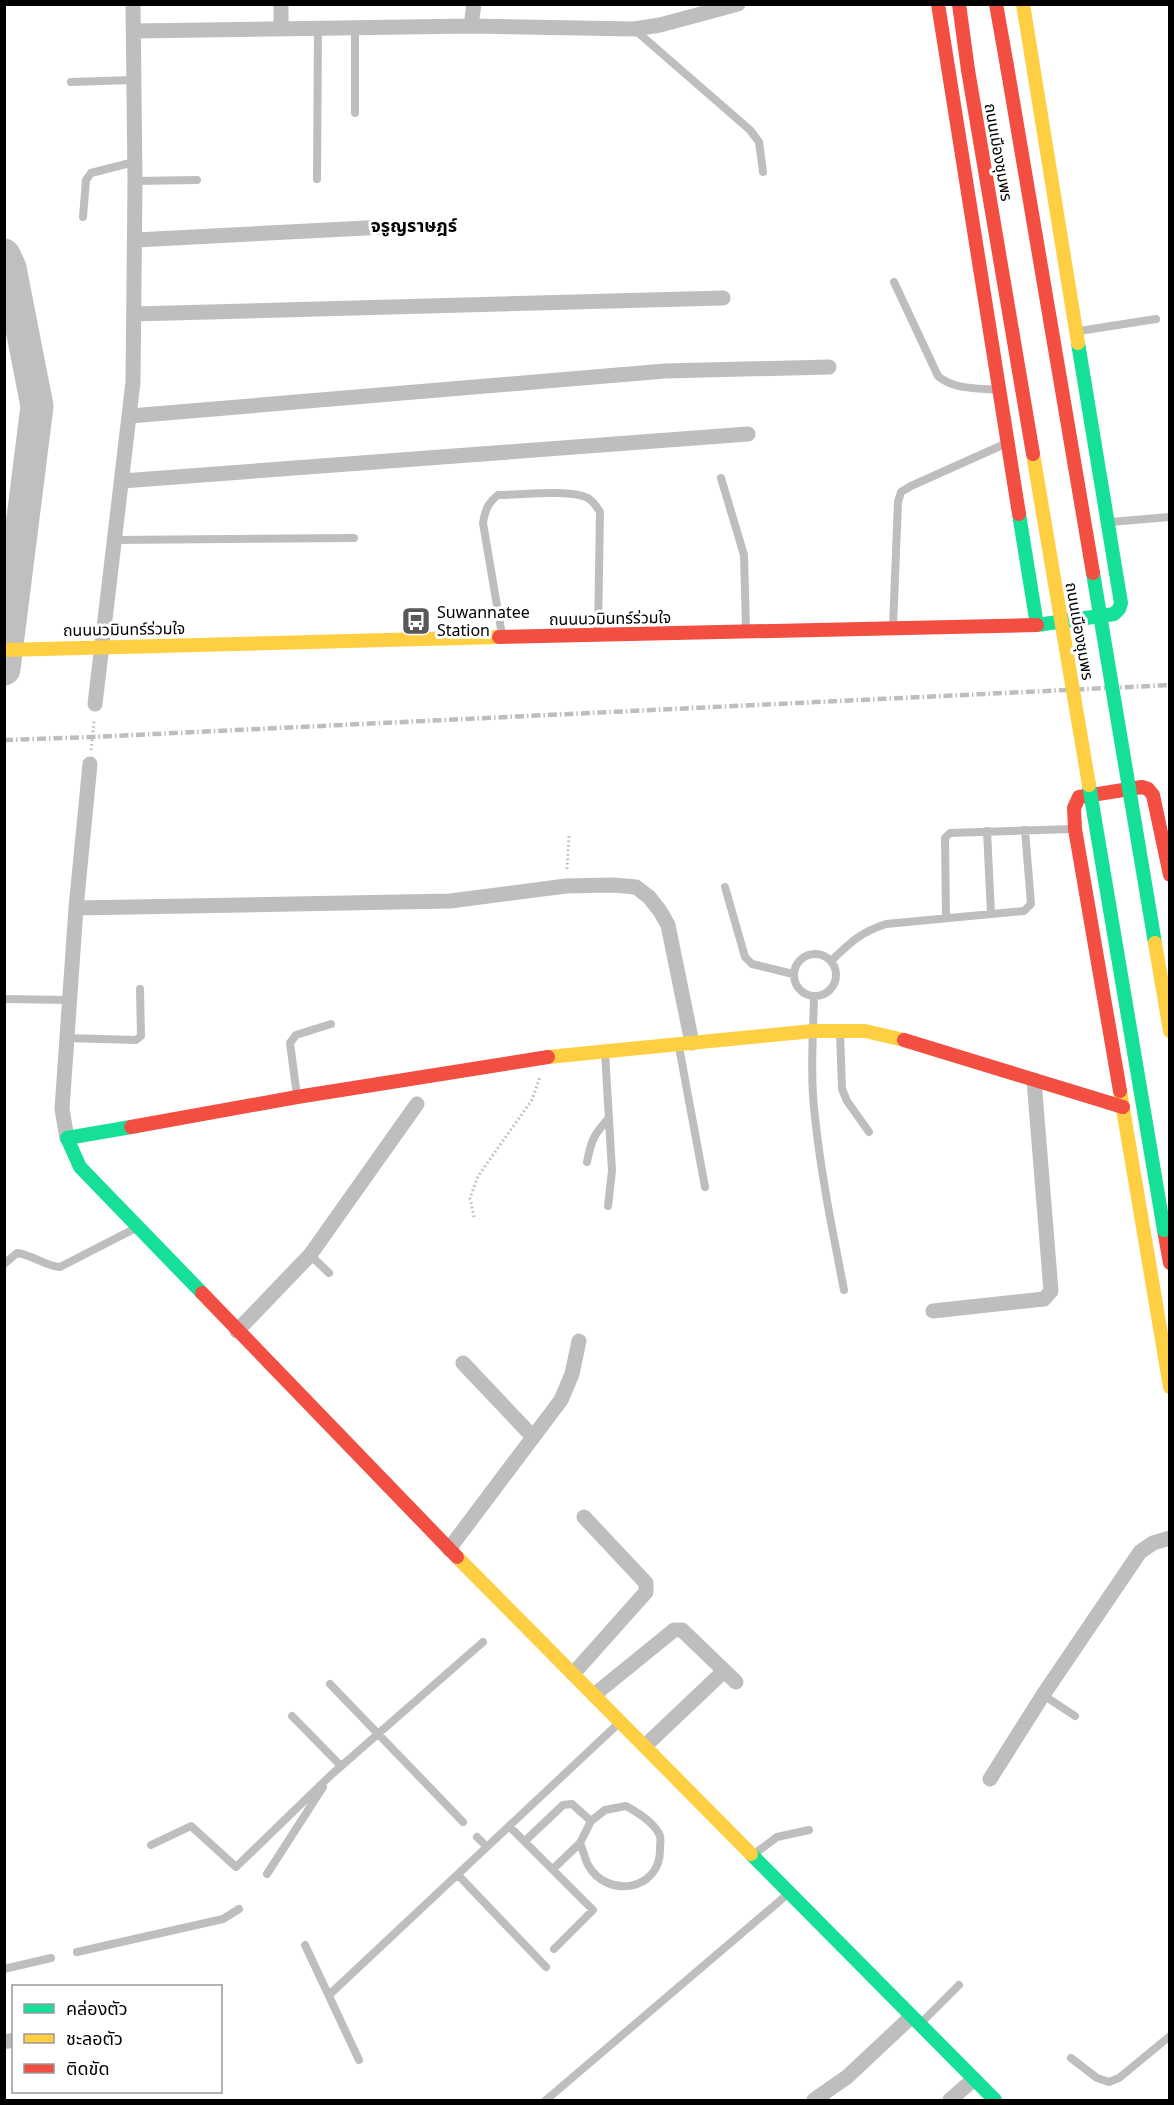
<svg xmlns="http://www.w3.org/2000/svg" width="1174" height="2105" font-family="'Noto Sans','Noto Sans Thai',sans-serif">
<style>
.lines{fill:none;stroke-linecap:round;stroke-linejoin:round}
.river{stroke:#bfbfbf;stroke-width:33}
.path{stroke:#b9b9b9;stroke-width:3;stroke-dasharray:1.5 3;stroke-linecap:butt}
.lane{stroke:#bebebe;stroke-width:8}
.street{stroke:#bebebe;stroke-width:15}
.fast{stroke:#16e098;stroke-width:14}
.slow{stroke:#ffcf43;stroke-width:14}
.jam{stroke:#f24e42;stroke-width:14}
.rail{stroke:#bebebe;stroke-width:4.5;stroke-dasharray:9 3 1.5 3;stroke-linecap:butt}
.fast-bridge{stroke:#16e098;stroke-width:14}
.slow-bridge{stroke:#ffcf43;stroke-width:14}
.jam-bridge{stroke:#f24e42;stroke-width:14}
.labels{text-anchor:middle;stroke-width:6;stroke-linejoin:round;paint-order:stroke}
.street-label{font-size:16px;fill:#000;stroke:#fff}
.poi-label{font-size:16px;fill:#000;stroke:#fff;text-anchor:start}
.neighbourhood-label{font-size:18px;font-weight:bold;fill:#000;stroke:#fff}
</style>
<rect width="100%" height="100%" fill="#fff"/>
<g class="lines">
<path class="river" d="M4,255L10,268L37,406L4,669"/>
<path class="path" d="M91,750L94,721
M567,869L569,836
M474,1217L470,1198L478,1176L532,1100L540,1077"/>
<path class="lane" d="M635,30L750,130L759,142L763,172
M71,82L133,80
M355,113V27
M317,179L318,27
M135,181L197,180
M83,217L86,180L91,173L134,162
M894,282L938,376C954,390 978,388 998,390
M1079,331L1156,319
M721,478L744,555L746,630
M1110,522L1170,517
M114,540L354,538
M893,627L898,502L901,492L911,486L1007,443
M502,635L483,523C485,510 488,503 498,495C520,495 569,489 588,498C594,502 597,507 600,512L598,633
M987,831L991,914
M725,887L745,957L752,964L793,974
M946,917L945,838L950,833L1074,829
M794 975a21 21 0 1 1 42 0a21 21 0 1 1-42 0Z
M831,961C851,942 859,933 886,924L1024,911L1031,904L1025,830
M814,997C813,1037 810,1077 815,1117C821,1175 833,1233 844,1290
M4,999L70,1000
M840,1032L842,1089L847,1101L869,1132
M67,1038L136,1040L141,1036L140,989
M679,1047L705,1187
M605,1052L612,1171L608,1206
M297,1096L290,1043L296,1035L331,1024
M587,1162C591,1141 594,1134 609,1118
M310,1255L329,1273
M4,1264L17,1253C33,1255 45,1266 60,1267L136,1228
M330,1684L463,1822
M1043,1695L1075,1716
M292,1716L341,1766
M509,1826L593,1910L554,1949
M477,1837L487,1847
M525,1841L563,1805L572,1804L591,1821
M151,1845L191,1826L236,1867L331,1775L483,1642
M753,1855L777,1837L809,1830
M553,1869L580,1843L591,1821L605,1810L626,1806C637,1812 655,1823 660,1836C661,1840 660,1846 660,1850C660,1891 607,1899 588,1865C585,1859 583,1850 580,1843
M267,1874L323,1787
M458,1875L546,1967
M305,1945L359,2060
M77,1952L223,1919L239,1909
M4,1969L51,1958
M329,1995L619,1723
M920,2024L959,1985
M1071,2058L1097,2078L1109,2082L1119,2078L1170,2036
M546,2100L789,1893"/>
<path class="street" d="M471,26L474,4
M281,28V4
M134,31L471,26L634,29L660,25L738,4
M135,240L385,227
M134,314L723,298
M130,416L665,371L829,367
M122,481L748,434
M95,704L133,382L135,181L133,4
M76,908L450,901L566,886L613,885L636,887L649,897L660,911L668,925L692,1043
M67,1138L62,1109L76,908L90,764
M933,1311L1044,1299L1051,1291L1034,1080
M237,1331L310,1255L417,1104
M463,1363L533,1437
M449,1549L561,1400L572,1374L579,1341
M573,1674L646,1592V1583L584,1517
M594,1695L674,1630H682L736,1682
M645,1746L724,1671
M990,1779L1043,1695L1140,1552L1153,1543L1170,1538
M4,2042L14,2040
M814,2100L847,2077L911,2017
M950,2100L974,2079"/>
<path class="fast" d="M1019,514L1037,625L1114,614L1119,609L1121,603L1078,343
M131,1127L67,1138L80,1167L202,1293
M751,1854L995,2100"/>
<path class="slow" d="M1023,4L1078,343
M4,650L499,637
M548,1057L813,1031H865L904,1040
M1120,1091L1170,1387
M457,1557L751,1854"/>
<path class="jam" d="M938,4L1019,514
M959,4L968,70
M996,4L1007,66
M499,637L1037,625
M904,1040L1123,1107
M1120,1091L1075,829L1074,808L1079,797L1142,787L1148,789L1153,795L1170,875
M131,1127L297,1097L548,1057
M1164,1230L1170,1263
M202,1293L457,1557"/>
<path class="rail" d="M4,740L92,737L1170,685"/>
<path class="fast-bridge" d="M1093,573L1155,943
M1089,785L1164,1230"/>
<path class="slow-bridge" d="M1033,454L1089,785
M1155,943L1170,1031"/>
<path class="jam-bridge" d="M1007,66L1093,573
M968,70L1033,454"/>
</g>
<defs>
<g id="bus-square" transform="scale(1.5)"><rect x="-9" y="-9" width="18" height="18" rx="4" fill="#595959" stroke="#fff"/><path d="M-5-6H5V4H4V6H2V4H-2V6H-4V4H-5ZM-3.5-4V0h7V-4ZM-3.5 1.2v1.5H-2V1.2ZM2 1.2v1.5H3.5V1.2Z" fill="#fff"/></g>
</defs>
<g fill-rule="evenodd">
<use href="#bus-square" x="416" y="621"/>
</g>
<g class="labels">
<g class="street-label">
<text transform="translate(999 152) rotate(80)" y="6">ถนนเมืองชุมพร</text>
<text transform="translate(610 618) rotate(-1)" y="6">ถนนนวมินทร์ร่วมใจ</text>
<text transform="translate(124 629) rotate(-1)" y="6">ถนนนวมินทร์ร่วมใจ</text>
<text transform="translate(1080 631) rotate(80)" y="6">ถนนเมืองชุมพร</text>
</g>
<g class="poi-label">
<text x="437" y="618">Suwannatee<tspan x="437" dy="18">Station</tspan></text>
</g>
<g class="neighbourhood-label">
<text x="414" y="232">จรูญราษฎร์</text>
</g>
</g>
<rect width="1174" height="2105" fill="none" stroke="#000000" stroke-width="12"/>
<rect x="12" y="1985" width="210" height="108" fill="#ffffff" stroke="#999999" stroke-width="1.5"/>
<rect x="24" y="2004" width="30" height="9" fill="#16e098" stroke="#999999" stroke-width="1.5"/>
<text x="66" y="2015" font-size="18" fill="#000000">คล่องตัว</text>
<rect x="24" y="2034" width="30" height="9" fill="#ffcf43" stroke="#999999" stroke-width="1.5"/>
<text x="66" y="2045" font-size="18" fill="#000000">ชะลอตัว</text>
<rect x="24" y="2064" width="30" height="9" fill="#f24e42" stroke="#999999" stroke-width="1.5"/>
<text x="66" y="2075" font-size="18" fill="#000000">ติดขัด</text>
</svg>
